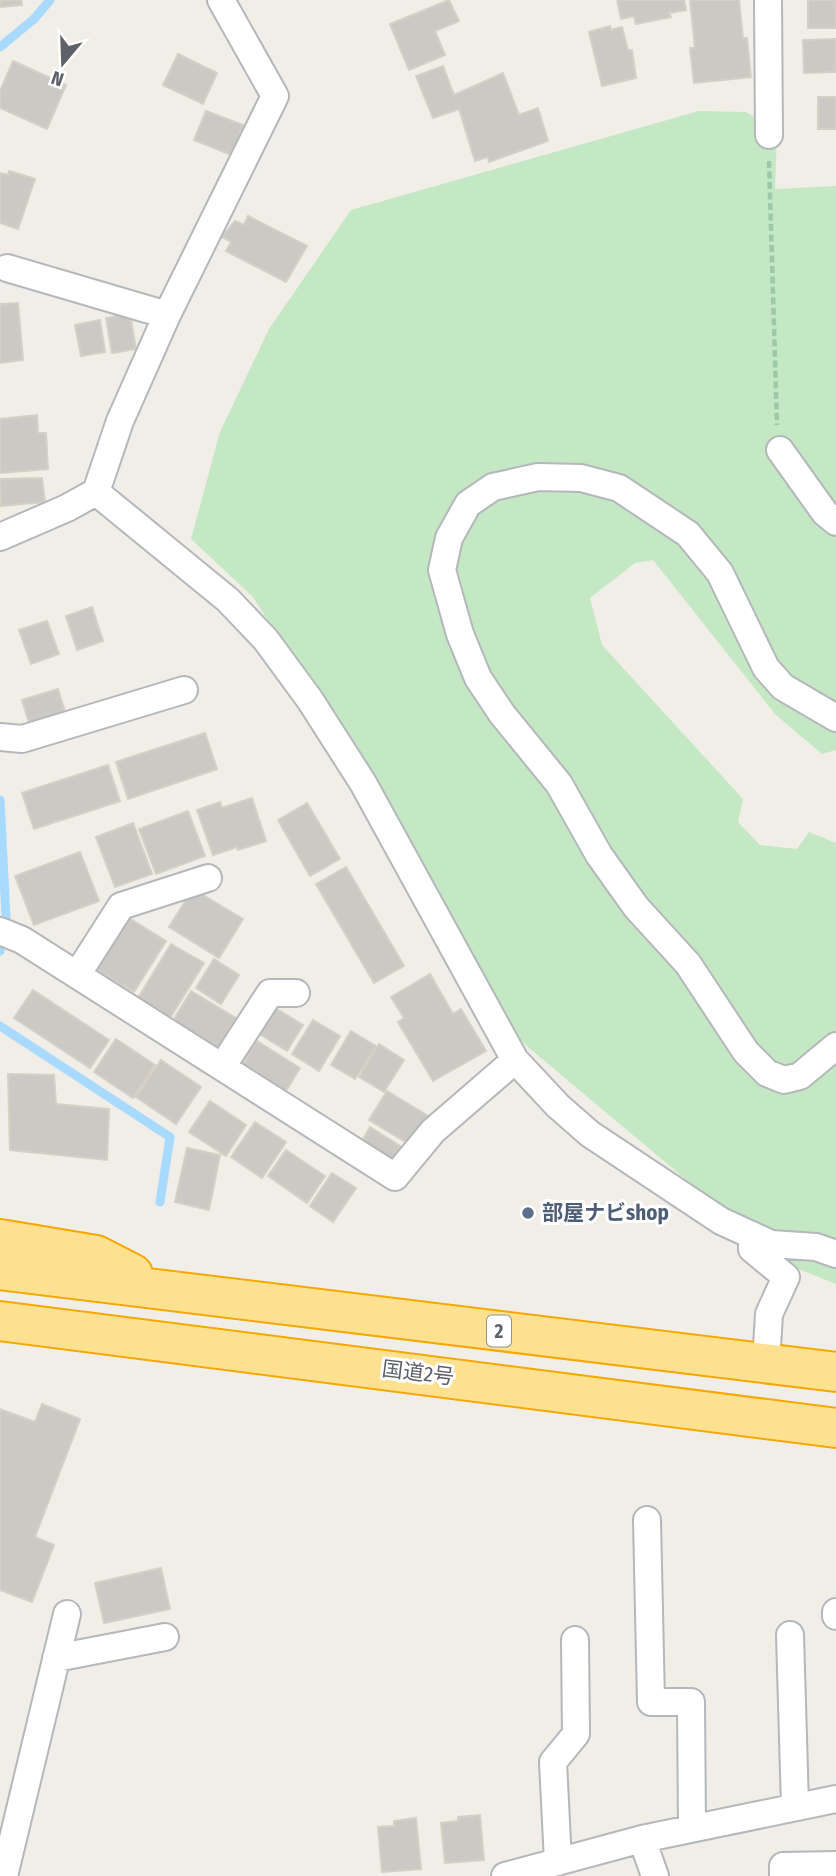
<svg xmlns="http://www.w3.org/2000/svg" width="836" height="1876" font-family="'Fira Sans Condensed','Noto Sans JP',sans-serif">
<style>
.green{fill:#c4e8c3}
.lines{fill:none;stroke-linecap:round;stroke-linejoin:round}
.stream{stroke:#a8daff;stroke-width:9}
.building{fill:#ccc9c4;stroke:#d5d0c5;stroke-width:2}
.street-casing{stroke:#b4b7bb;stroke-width:30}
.highway-casing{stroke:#f7a800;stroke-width:42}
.path{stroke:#9cc9a8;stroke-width:4.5;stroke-dasharray:7 3.5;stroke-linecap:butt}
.street{stroke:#fff;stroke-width:26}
.highway{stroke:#fee190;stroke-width:38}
.service-dot{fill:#5c6f8a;stroke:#fff;stroke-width:2.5}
.labels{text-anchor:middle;stroke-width:6;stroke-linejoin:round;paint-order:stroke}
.shield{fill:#fff;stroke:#8e9195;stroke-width:2}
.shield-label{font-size:19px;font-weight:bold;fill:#5e6267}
.service-label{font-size:21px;font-weight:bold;fill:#4e5e75;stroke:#fff;text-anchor:start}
.street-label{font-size:21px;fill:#5e6267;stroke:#fff}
</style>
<rect width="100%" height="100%" fill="#f0eee7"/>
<path class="green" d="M699,111L746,112L777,131L775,189L836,186V750L822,754L775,714L653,560L635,563L590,598L602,645L743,799L738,822L760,845L797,849L809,832L836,843V1284L796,1268L715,1204L522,1042L376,790L253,597L191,539L220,432L269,329L351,210Z"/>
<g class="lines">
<path class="stream" d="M0,47L34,19L50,0
M0,800L6,916L0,951
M0,1026L170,1137L160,1202"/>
</g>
<path class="building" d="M0,0H21L22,5L0,7Z
M449,0L459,21L435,31L445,55L409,70L390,24Z
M617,0H684L686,10L669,13L671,17L636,24L634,16L621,19Z
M690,0H739L743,38H747L751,77L694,83L690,48H695Z
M808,0H836V28H808Z
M610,26L611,30L622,27L628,50H632L636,78L602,86L589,32Z
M836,39V72L804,73L803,40Z
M178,54L217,73L203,104L163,85Z
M13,61L66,85L47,129L0,108V91Z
M443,66L454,95L503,73L519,115L538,108L548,141L489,162L488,157L475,161L459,109L433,118L416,76Z
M818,97H836V129H818Z
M206,111L243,125L231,155L194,140Z
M9,171L35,179L18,229L0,223V173L8,175Z
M248,216L307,246L286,282L226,251L231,242L222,237L235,221L244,225Z
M18,303L23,360L0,363V304Z
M130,314L136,349L112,353L106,318Z
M100,320L105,352L81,356L75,325Z
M37,415L38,433H46L48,469L0,473V419Z
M42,478L45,502L1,506L0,479Z
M92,607L103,641L77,650L66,616Z
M47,621L59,654L31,664L19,630Z
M58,689L66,715L30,726L22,700Z
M205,733L217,769L128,799L116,762Z
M108,765L120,801L34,829L22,793Z
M252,798L266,841L238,850L237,847L213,855L197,810L220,802L222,808Z
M307,803L340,859L310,876L278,820Z
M188,811L205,856L156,874L139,829Z
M133,823L152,874L115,887L96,837Z
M80,852L99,901L34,925L15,876Z
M346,867L404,966L374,983L316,884Z
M193,889L243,919L219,958L169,927Z
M129,918L166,941L134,992L97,970Z
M171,944L204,963L167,1023L135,1003Z
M214,959L239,975L221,1004L196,988Z
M430,974L453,1014L461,1009L486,1051L433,1081L398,1022L404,1018L391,997Z
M33,990L109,1040L90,1068L14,1018Z
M191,991L236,1018L217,1049L172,1022Z
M272,1006L303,1025L287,1051L256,1032Z
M313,1020L340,1036L319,1071L292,1054Z
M351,1031L376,1046L355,1079L331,1065Z
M116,1039L155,1065L133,1098L94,1072Z
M257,1041L300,1068L284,1094L241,1068Z
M379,1044L404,1060L384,1092L359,1077Z
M161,1060L201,1087L176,1124L136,1097Z
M8,1074L54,1075L56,1104L109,1109L107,1160L10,1150Z
M387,1091L430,1117L412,1146L369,1120Z
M210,1101L246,1125L226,1156L189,1132Z
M255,1122L286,1142L262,1178L231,1157Z
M370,1127L405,1149L395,1164L361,1143Z
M187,1148L220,1155L209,1210L175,1202Z
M286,1150L325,1176L307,1203L268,1176Z
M332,1173L356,1188L333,1222L310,1206Z
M42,1404L80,1419L35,1537L54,1545L32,1602L0,1590V1409L35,1422Z
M161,1568L170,1609L104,1623L95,1583Z
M480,1815L484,1860L445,1863L441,1823L458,1821V1817Z
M416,1818L421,1869L382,1872L378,1827L394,1826V1821Z"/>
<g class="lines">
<g class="street-casing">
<path id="street" d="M768,0L769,135
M7,268L167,315
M780,450L825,513L836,522
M96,492L228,600L266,640L310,700L363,783L515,1060L558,1106L590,1134L721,1221L771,1244L816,1247L836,1254
M0,537L67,508L96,492L120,421L167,315L275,96L221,0
M836,718L783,687L766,668L720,573L688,534L619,488L581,478L538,477L493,487L468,504L449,538L442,570L460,634L478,678L502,714L559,784L599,855L636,907L688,964L746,1052L767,1073L784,1080L800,1076L836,1046
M0,737L22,739L184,690
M0,931L22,940L395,1177L433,1131L515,1060
M77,975L121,906L208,878
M222,1067L270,993H296
M752,1235V1249L786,1277L769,1314L766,1363
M647,1520L651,1702H691L692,1828
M836,1612V1616
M790,1635L795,1806
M56,1658L165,1637
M642,1839L655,1876
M558,1862L553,1762L576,1734L575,1640
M4,1876L67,1614
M505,1876L642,1839L836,1799
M783,1876V1866L836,1865"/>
</g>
<g class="highway-casing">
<path id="highway" d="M0,1239L96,1255L133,1274
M0,1270L836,1372
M0,1321L836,1428"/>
</g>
<path class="path" d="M769,161L777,425"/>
<use href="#street" class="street"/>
<use href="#highway" class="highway"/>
</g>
<circle class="service-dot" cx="528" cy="1213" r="7"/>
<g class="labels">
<rect class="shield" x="487" y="1315.5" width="24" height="31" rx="5"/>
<g class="shield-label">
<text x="499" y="1338">2</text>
</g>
<g class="service-label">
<text x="542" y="1220">部屋ナビshop</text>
</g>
<g class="street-label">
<text transform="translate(418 1373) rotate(7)" y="7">国道2号</text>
</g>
</g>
<g transform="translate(63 63) rotate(199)" stroke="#ffffff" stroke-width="5" paint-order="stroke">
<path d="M0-5L12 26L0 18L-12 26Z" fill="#5e6267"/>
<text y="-10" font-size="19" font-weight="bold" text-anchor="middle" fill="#5e6267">N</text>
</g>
</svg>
